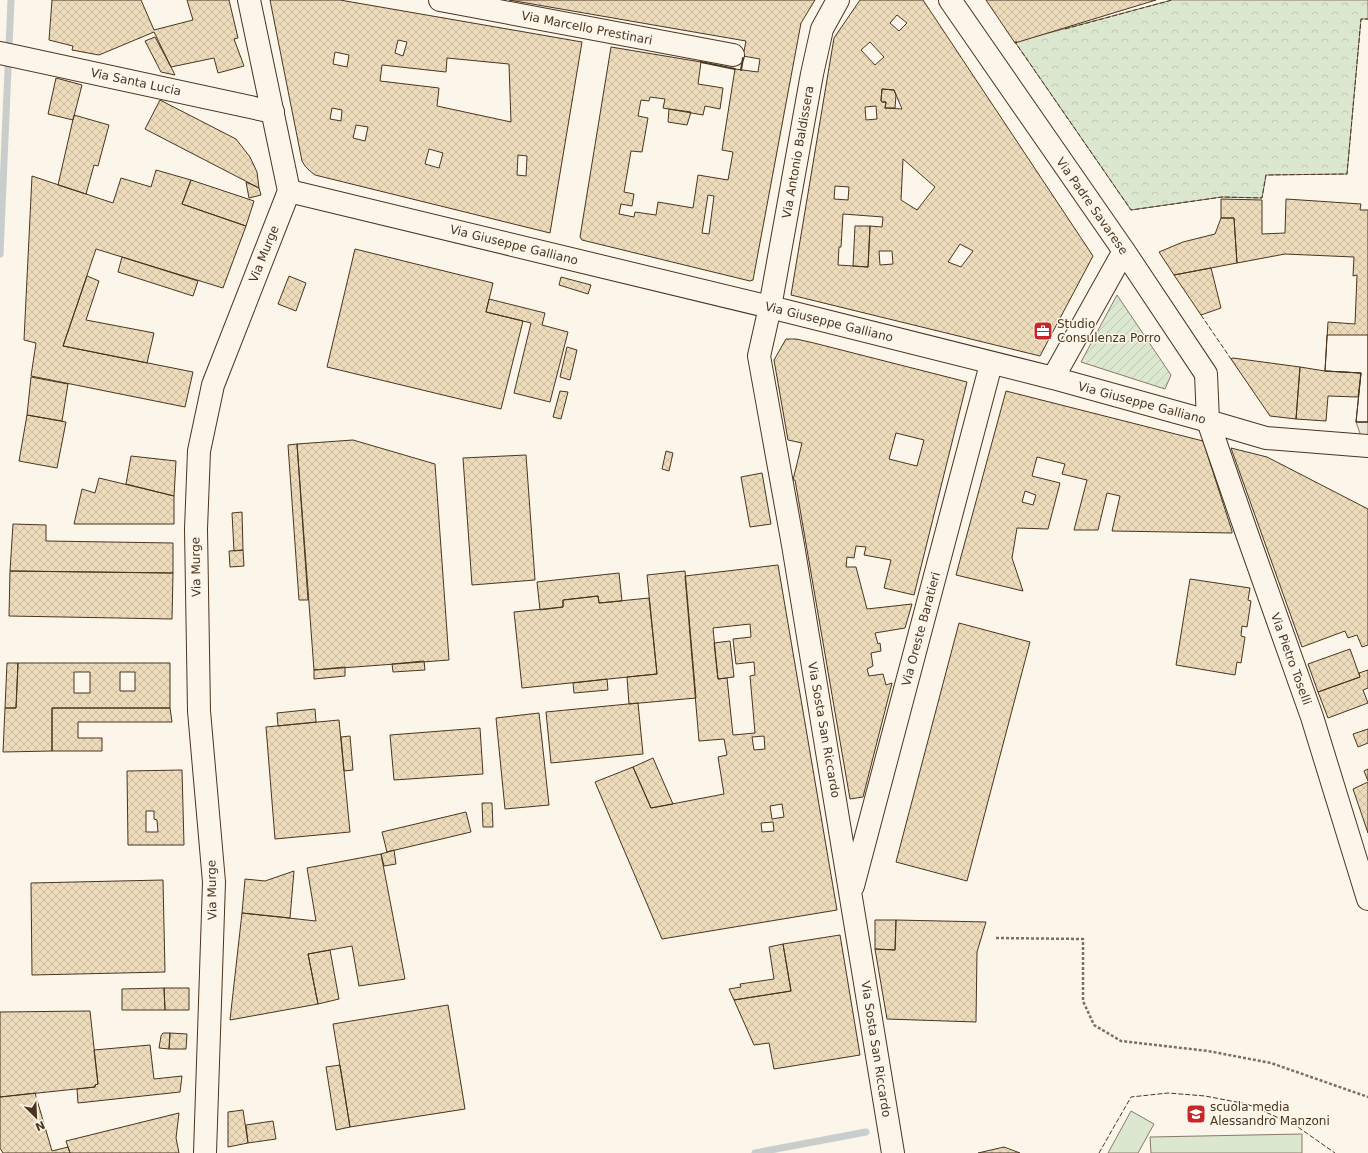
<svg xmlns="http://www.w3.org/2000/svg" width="1368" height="1153" font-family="'DejaVu Sans',sans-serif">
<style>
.forest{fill:url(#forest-crowns);stroke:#887966}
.garden{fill:url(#garden-furrows);stroke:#887966}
.pitch{fill:#dce7d0;stroke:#887966}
.parking{fill:#ede7d9;stroke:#887966}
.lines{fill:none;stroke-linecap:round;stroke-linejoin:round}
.stream{stroke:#c9cecd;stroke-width:7}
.building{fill:url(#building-cross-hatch);stroke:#4a3520;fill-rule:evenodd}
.street-casing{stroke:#4a3520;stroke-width:24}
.secondary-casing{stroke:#4a3520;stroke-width:24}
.path{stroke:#7f6f5c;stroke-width:2.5;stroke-dasharray:3 2;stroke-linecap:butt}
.street{stroke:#fbf6e9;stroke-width:22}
.secondary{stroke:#fbf6e9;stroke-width:22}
.fence{stroke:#4a3520;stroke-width:1;stroke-dasharray:5 2;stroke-linecap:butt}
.wall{stroke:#4a3520;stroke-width:2}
.labels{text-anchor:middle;stroke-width:3;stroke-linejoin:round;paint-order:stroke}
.street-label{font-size:12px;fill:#4a3520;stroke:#fbf6e9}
.poi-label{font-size:12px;fill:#4a3520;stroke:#fbf6e9;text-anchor:start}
</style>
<defs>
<pattern id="forest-crowns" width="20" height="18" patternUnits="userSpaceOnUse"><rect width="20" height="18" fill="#dce7d0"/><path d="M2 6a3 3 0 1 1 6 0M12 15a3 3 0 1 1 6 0" fill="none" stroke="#bec7b2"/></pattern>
<pattern id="garden-furrows" width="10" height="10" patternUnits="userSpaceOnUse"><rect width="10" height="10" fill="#dce7d0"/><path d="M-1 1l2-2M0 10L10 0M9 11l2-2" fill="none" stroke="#bec7b2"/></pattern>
<pattern id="building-cross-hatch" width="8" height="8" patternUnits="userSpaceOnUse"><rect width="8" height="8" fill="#ecdcbc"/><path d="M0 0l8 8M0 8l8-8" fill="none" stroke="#ccbda1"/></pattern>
</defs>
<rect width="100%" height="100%" fill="#fbf6e9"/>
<path class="forest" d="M1172,0H1368V19H1361L1347,174L1266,175L1262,198L1222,197L1131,210L1015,42Z"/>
<path class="garden" d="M1117,295L1171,375L1165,389L1081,362Z"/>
<path class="pitch" d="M1131,1111L1154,1124L1138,1153H1108Z
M1302,1134V1153H1151L1150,1137Z"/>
<path class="parking" d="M1356,422H1368V456Z"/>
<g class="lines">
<path class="stream" d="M0,254L11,0
M755,1153L866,1132"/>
</g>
<path class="building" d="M52,0H141L154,30L193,20L187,0H229L238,38L234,39L244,66L218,73L214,58L171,67L154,32L99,55L72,50L73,46L49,40Z
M270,0H340L582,42L550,233L315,175L310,171L305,166L302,161ZM398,40L407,42L403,56L395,53ZM335,52L349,55L347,67L333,64ZM447,58L509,64L511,122L437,106L439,88L380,81L382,65L446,72ZM332,108L342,110L341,121L330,119ZM356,125L368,127L365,141L353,138ZM429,149L443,153L439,168L425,164ZM518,155L527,156L526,176L517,175Z
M509,0H815L801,23L753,280L750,281L582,240L580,237L611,47L701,62L698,84L723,88L720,109L705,106L703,115L663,108L665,99L650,97L649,101L641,100L638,116L648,118L642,152L631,151L624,192L634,194L632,206L621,204L619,214L634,217L635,212L656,215L658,202L693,208L698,175L728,180L733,152L722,150L735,69L758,72L760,59L743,56L746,41ZM708,195L714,196L709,234L702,233Z
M860,0H923L1093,256L1040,356L791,295L834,38ZM897,15L907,23L899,31L890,23ZM870,42L884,57L875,65L861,50ZM882,89L894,90L902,109L885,108L886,102H882L881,101ZM876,106L877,119L866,120L865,107ZM903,159L935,187L917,210L901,200ZM835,186L849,187L848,200L834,199ZM843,214L883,217L882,227L870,226L868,267L838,265L839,247H841ZM960,244L973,251L961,267L948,262ZM879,251H892L893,264L880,265Z
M986,0H1156L1015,43Z
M155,37L171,67L175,75L161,72L145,41Z
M56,78L82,85L73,120L48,114Z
M882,89L894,90L896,95L895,108H885L886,102H882L881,101Z
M160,100L236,139L250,157L257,172L259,188L145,129Z
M669,109L691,112L687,125L668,122Z
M74,115L109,125L98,166L94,165L86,194L58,185Z
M156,170L191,180L182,204L246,226L223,288L96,249L63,346L193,372L185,407L31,376L36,343L24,340L32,176L113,203L121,178L151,187Z
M191,180L254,201L246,226L182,204Z
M246,182L259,188L261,195L249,198Z
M1221,199L1262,200V234L1285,233L1286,199L1361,204L1360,210H1368V422H1356L1361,373L1325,371L1328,322L1355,324L1357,275L1353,276L1354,257L1285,254L1237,263L1234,218H1221Z
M1221,218H1234L1237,263L1174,275L1159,252L1183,242L1215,234Z
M855,226H870L868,267L853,266Z
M355,249L493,283L486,312L523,321L501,409L327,367Z
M122,257L198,281L193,296L118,272Z
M1211,268L1221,308L1201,315L1174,275Z
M87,276L99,281L86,320L154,333L147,363L63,346Z
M289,276L306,283L296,311L278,304Z
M561,277L591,285L588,294L559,285Z
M489,299L545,313L542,325L568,332L550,402L514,393L531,323L486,312Z
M1327,335H1368V422H1356L1361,373L1325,371Z
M786,339H796L814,343L967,382L914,595L884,588L891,560L864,555L866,547L856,546L854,558L847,557L846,567H856L867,609L912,604L905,628L875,633L878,644L880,643L881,651L871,653L873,666L867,669L869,676L883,674L886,685L892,683L863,797L850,799L795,480H793L802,443L788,440L774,360ZM896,433L924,440L917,466L889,459Z
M567,347L577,350L570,380L560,377Z
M1233,358L1300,367L1296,419L1270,416L1231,359Z
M1300,367L1325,371L1361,373L1358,397L1328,396L1326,421L1296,419Z
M31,377L68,384L62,421L27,415Z
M560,391L568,392L561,419L553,417Z
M1006,391L1203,441L1232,531V533L1112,531L1120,496L1107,493L1098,530H1074L1087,480L1062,474L1065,464L1037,457L1032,476L1060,483L1048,529L1017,528L1012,558L1023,591L956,575ZM1025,491L1036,495L1033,505L1022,502Z
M27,415L66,422L57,468L19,461Z
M353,440L435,464L449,660L314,670L297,444Z
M297,444L308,600H299L288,445Z
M1231,448L1267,457L1368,509V645L1362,647L1357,635L1348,638L1345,631L1302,647Z
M666,451L673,453L669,471L662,469Z
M526,455L535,580L472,585L463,458Z
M131,456L176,461L174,496L126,484Z
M762,473L771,524L750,527L741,477Z
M99,478L174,496V524H74L82,489L95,493Z
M242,512L243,550L234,551L232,513Z
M13,524L46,525V541L173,543V573L10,571Z
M243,550L244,566L230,567L229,551Z
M778,565L837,910L662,939L595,782L633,767L651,808L724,794L718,757L727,755L724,739L699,741L685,576ZM750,624L751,637L733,639L736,664L754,662L755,675L750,676L755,733L733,735L727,678L718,679L713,628ZM764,736L765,749L754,750L752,737ZM782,804L784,817L772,819L770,806ZM773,822L774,831L762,832L761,823Z
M10,571L173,573L172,619L9,616Z
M685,571L696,698L629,704L627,677L657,674L647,575Z
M619,573L622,601L599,603L598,596L563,600V607L540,610L537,582Z
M1190,579L1250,588L1248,600L1251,601L1247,627L1242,626L1241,636L1245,637L1241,663L1237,662L1235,675L1176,665Z
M598,596L599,603L649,598L657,674L522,688L514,612L563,607V600Z
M959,623L1030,642L967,881L896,862Z
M730,641L734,677L718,679L714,643Z
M1350,649L1360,677L1318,692L1308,664Z
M424,661L425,670L393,672L392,664Z
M7,663H18L16,708H5Z
M18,663H170V708H52V751L3,752L5,708H16ZM74,672H90V693H74ZM120,672H135V691H120Z
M345,667V676L314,679V670Z
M1368,670V688L1363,690L1368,703L1328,718L1318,692L1360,677L1359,673Z
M607,679L608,690L574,693L573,683Z
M638,703L643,754L551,763L546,712Z
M52,708H170L172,722H78V738H102V751H52Z
M315,709L316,722L278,726L277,713Z
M539,713L549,805L505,809L496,718Z
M339,720L350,832L275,839L266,727Z
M480,728L483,774L394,780L390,735Z
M1368,729V743L1358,747L1353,734Z
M350,736L353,770L344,771L341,737Z
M653,758L673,804L651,808L633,767Z
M1368,769V781L1364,771Z
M182,770L184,845H128L127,771ZM146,811H154V819L157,820L158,832H146Z
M1368,782V833L1353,789Z
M482,803H492L493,827H483Z
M466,812L471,832L387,852L382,832Z
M394,850L396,864L384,866L381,854Z
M381,854L405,979L359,986L352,946L308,954L318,1004L230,1020L242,913L316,921L307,868Z
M294,871L290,918L242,913L245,879L265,881Z
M163,880L165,972L32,975L31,883Z
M875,920H896L895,950L875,949Z
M896,920L986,922L977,952L976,1022L887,1019L875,949L895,950Z
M840,935L860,1055L774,1069L769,1043L754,1045L734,1000L791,991L783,944Z
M783,944L791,991L734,1000L729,989L741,987L740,984L774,979L769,947Z
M330,950L339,999L318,1004L308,954Z
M164,988H189V1010H165Z
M164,988L165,1010H122V989Z
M448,1005L465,1109L350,1127L333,1024Z
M90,1011L98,1084L95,1085V1087L0,1097V1012Z
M163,1033H170L169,1049L159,1048L161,1036Z
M170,1033L187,1034L186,1049H169Z
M150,1045L154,1079L182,1076L180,1092L78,1103L77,1089L95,1087V1085L98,1084L94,1050Z
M340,1065L350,1127L336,1130L326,1067Z
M35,1093L52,1151L68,1147L70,1153H3L0,1148V1097Z
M243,1110L248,1143L228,1147V1112Z
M179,1113L176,1138L179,1153H70L66,1141Z
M273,1121L276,1139L248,1143L246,1125Z
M1004,1147L1020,1153H978Z"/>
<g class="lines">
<g class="street-casing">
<path id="street" d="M440,0L733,55
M838,0L822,29L812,74L770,307L759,356L793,545L893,1153
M950,0L1124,251L1206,374L1208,421L1246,531L1312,717L1368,899
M0,53L273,112
M289,191L770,307L1053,378L1208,421L1266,438L1368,446
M1053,378L1124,251
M853,886L991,364"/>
</g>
<g class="secondary-casing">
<path id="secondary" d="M205,1153L214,882L199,711L196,529L199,451L213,385L289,191L249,0"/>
</g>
<path class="path" d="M996,938L1083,939V1001L1094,1025L1121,1041L1208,1051L1271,1063L1368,1097"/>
<use href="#street" class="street"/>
<use href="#secondary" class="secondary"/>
<path class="fence" d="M1065,29L1172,0
M1017,42H1015L1131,210L1222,197L1262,198L1266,175L1347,174L1361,19H1368
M1201,315L1231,359
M1099,1153L1131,1097L1168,1093L1205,1096L1247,1104L1295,1125L1335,1153"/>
<path class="wall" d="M701,62L735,69
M741,70L743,58"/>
</g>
<defs>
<g id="office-square" transform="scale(1)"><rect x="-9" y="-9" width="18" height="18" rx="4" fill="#c62828" stroke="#fbf6e9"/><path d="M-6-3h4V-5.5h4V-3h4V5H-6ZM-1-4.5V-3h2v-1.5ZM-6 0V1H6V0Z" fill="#fff"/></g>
<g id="school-square" transform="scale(1)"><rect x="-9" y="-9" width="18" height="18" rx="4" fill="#c62828" stroke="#fbf6e9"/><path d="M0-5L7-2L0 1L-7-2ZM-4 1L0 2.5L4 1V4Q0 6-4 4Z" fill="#fff"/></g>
</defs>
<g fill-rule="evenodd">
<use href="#office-square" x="1043" y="331"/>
<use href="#school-square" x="1196" y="1114"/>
</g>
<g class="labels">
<g class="street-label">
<text transform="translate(587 28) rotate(11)" y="4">Via Marcello Prestinari</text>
<text transform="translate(136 82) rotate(12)" y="4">Via Santa Lucia</text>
<text transform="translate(798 152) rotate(-80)" y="4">Via Antonio Baldissera</text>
<text transform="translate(1092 206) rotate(55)" y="4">Via Padre Savarese</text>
<text transform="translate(514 245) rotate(14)" y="4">Via Giuseppe Galliano</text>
<text transform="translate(264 254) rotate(-68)" y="4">Via Murge</text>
<text transform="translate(829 322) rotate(14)" y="4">Via Giuseppe Galliano</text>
<text transform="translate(1142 403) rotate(15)" y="4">Via Giuseppe Galliano</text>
<text transform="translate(196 567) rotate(-91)" y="4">Via Murge</text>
<text transform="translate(921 629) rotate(-75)" y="4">Via Oreste Baratieri</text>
<text transform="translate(1291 659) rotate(70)" y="4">Via Pietro Toselli</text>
<text transform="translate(824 730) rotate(80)" y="4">Via Sosta San Riccardo</text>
<text transform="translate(212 890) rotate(-91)" y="4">Via Murge</text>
<text transform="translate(876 1049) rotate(81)" y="4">Via Sosta San Riccardo</text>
</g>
<g class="poi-label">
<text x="1057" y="328">Studio<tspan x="1057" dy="14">Consulenza Porro</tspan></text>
<text x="1210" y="1111">scuola media<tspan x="1210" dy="14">Alessandro Manzoni</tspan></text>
</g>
</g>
<g transform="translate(36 1117) rotate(156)" stroke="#fbf6e9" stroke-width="3" paint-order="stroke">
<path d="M0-3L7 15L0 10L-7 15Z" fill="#4a3520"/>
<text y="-6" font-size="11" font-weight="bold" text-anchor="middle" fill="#4a3520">N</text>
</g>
</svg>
